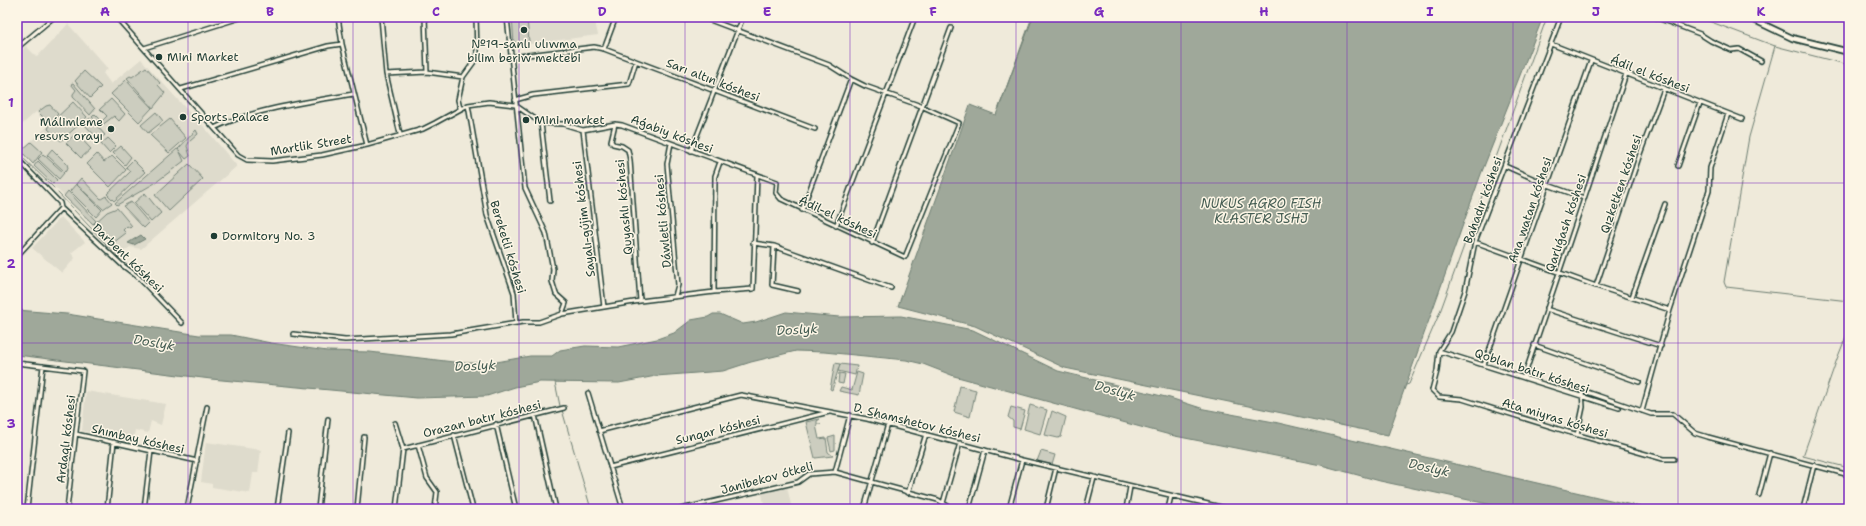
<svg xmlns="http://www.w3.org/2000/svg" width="1866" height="526" font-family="'Shantell Sans',sans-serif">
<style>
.built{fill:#dedbcc}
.green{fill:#cccdbf;stroke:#76857a}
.water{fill:#9fa89a;stroke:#6c7d71}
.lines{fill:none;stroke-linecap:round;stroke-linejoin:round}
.stream{stroke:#6c7d71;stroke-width:1}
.street-casing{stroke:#1f3d34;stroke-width:6}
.secondary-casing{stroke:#1f3d34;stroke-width:8}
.street{stroke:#fcf5e5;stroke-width:3}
.secondary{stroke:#fcf5e5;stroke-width:4.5}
.grid{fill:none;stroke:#7b2cbf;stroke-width:1;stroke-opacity:0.55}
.poi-dot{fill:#1f3d34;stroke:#fcf5e5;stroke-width:1.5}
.labels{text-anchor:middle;stroke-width:3;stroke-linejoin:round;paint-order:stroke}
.poi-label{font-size:12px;fill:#1f3d34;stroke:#fcf5e5;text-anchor:start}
.street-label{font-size:12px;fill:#1f3d34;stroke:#fcf5e5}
.water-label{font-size:13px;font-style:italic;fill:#455d53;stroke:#fcf5e5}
.neatline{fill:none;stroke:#7b2cbf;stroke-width:1.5}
.grid-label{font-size:13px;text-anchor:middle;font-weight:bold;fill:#7b2cbf}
</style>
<rect width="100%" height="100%" fill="#efeada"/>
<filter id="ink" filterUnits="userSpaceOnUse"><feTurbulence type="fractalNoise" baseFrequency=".025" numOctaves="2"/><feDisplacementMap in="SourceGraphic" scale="8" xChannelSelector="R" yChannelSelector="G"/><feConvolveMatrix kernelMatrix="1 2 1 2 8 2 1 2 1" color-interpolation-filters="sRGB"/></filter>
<g filter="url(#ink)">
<path class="built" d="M511,17H594L598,35L514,46Z
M68,24L108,69L103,73L111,84L141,59L198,122L199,121L237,166L141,249L130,247L123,252L117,251L20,151L49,125L36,112L17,129V54L26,46L37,57Z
M61,217L85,242L71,253L75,258L62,273L32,248Z
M86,391L166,404L161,425L151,421L148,433L135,430L133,442L109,437L110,430L104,429L103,435L82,431Z
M206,442L261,450L258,473H253L250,493L212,487V484L201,482Z
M787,487L792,509H769V505L764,504L762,493Z"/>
<path class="green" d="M512,17H527L529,42L514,43Z
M146,67L160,83L158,85L165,93L153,108L127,78L130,76L132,77Z
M84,71L101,87L90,98L75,81Z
M126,80L152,108L139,122L111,94Z
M73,83L95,109L90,115L73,97V94L76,90L71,84Z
M111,99L125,114L119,121L114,116L101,126L92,117L95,114L102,121L107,116L100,109Z
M73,102L87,117L61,141L48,129L50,124Z
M50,105L58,114L49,123L38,112L46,106Z
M156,112L163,121L148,133L141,125Z
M90,118L105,135L99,140L84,124Z
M170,119L186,138L169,153L150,135Z
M196,130L198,134L189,142L187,146L190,156L186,159L180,152L184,161L155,183L117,205L115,203L177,149L180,151L178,149Z
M76,133L91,149L81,158L66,143Z
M108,138L116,146L109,153L101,144Z
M31,142L42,152L33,164L21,151Z
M121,146L131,157L125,165L113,153Z
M52,149L67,164L68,168L65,172L47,155Z
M43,154L64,173L59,179L38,159Z
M97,154L104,162L112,156L126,170L110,187L87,164Z
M133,160L145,172L114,201L107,194L130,172L126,167Z
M38,161L57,180L53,184L34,166Z
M189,164L203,179L169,211L155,195Z
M81,178L101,199L106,196L112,203L103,209L76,184Z
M76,184L102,210L96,217L70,191Z
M68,191L96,221L93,224L64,196Z
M145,193L161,213L151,222L134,203Z
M131,202L149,223L144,228L123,206Z
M117,208L132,226L130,228L127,226L123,230L126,233L113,243L94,224L107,212Z
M835,363L840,364L832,390L830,389Z
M840,364L857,366L855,375L838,371Z
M857,372L863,374L859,395L839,391L841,387L852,390Z
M839,373L845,374L843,384L838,383Z
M960,386L976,390L970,417L954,412Z
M1030,405L1047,410L1040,434L1024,429Z
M1011,407L1025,411L1020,429L1013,427V421L1008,417Z
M1052,411L1066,417L1061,437L1058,438L1045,435Z
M820,419L817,421V424H821L816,425L819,439L826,438L828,452L833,456L815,458L806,422Z
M835,436V450L831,451L828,438Z
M1041,451L1055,455L1052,465L1037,461Z"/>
<path class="water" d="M1033,17H1543L1481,174L1388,435L1065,368L975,326L898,306L970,105L996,115Z
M141,235L145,239L134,245L128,243Z
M17,310L67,314L199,335H231L271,343L327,351L370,352L462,363H491L530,356H552L560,350L585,346L618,347L657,339L674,333L691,320L708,317L713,314H720L743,324L756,322L786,312L839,317L901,316L973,330L1058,371L1170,398L1204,409L1274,422L1649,509H1511L1380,481L1321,465L1170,435L954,376L923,364L906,360L824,352L796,351L751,362L723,371L656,376L619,383L540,382L515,387L487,396L417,398L211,379L17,355Z"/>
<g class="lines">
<path class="stream" d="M1698,17L1775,46L1849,65
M1775,46L1749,137L1724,282L1726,287L1849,301
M999,108L1032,17
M20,155L54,188
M58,193L121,260
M124,263L144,279L153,291
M164,302L182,320
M1849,329L1837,359L1803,456L1849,468
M555,382L560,406
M1406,385L1409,384L1440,312L1547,17
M562,410L591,509"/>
<g class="street-casing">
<path id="street" d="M116,17L238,155L247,160L272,161L322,155L367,145L423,129L435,123L468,105L489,102L515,105L541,123L563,124L583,130L615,124L622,125L777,182L776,193L781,199L905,257L959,123L921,106L865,86L851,79L829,65L702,17
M338,17L342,44L367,145
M381,17L386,74L400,134
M425,17L427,72
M507,17L525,188L546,233L553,269L552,281L556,294L566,303L562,314
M1561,17L1475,242L1465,291L1451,332L1439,351L1437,371L1432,390L1439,397L1462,399L1568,432L1663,459H1674
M1655,17L1700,34L1711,41L1731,50L1739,49L1761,61
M1551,44L1742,119
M17,48L54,17
M144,48L243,17
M604,49L616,17
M511,57L594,47L604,49L815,129
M386,74L427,72L463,77
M181,89L328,46L342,44
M515,100L533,95L629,84L636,61
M468,105L487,215L514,293L516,323
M460,108L458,100L463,77L476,59L477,52L476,17
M541,123L550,201
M615,124L611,141L613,144L622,146L628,150L630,160L640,301
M214,128C253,109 311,101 354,94
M583,130L604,307
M671,143L667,164L678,285L675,296
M17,145V149
M691,151L743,17
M17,158L60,203L61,208L122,265L138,277L182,323
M1505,166L1548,185L1584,198
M1678,166L1700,103
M802,210L851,79
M836,226L915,17
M1475,242L1596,286L1670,310
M753,243L774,246L891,288
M872,243L951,28
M774,246L772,285L798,291
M17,256L61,208
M1596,286L1640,154L1664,89
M714,292L715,176L720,162
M1632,297L1665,204
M1546,309L1661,346
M293,334L345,340L451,334L523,322H539L562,314L640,301L714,292L753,289L757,175
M1534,345L1639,382
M1439,351L1619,408
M17,363L83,371L67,509
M1484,365L1591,61
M1524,377L1626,74
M1564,384L1651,414H1673L1695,433L1708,437L1849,475
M588,393L623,509
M1642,411L1670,310L1709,191L1710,168L1728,114
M535,415L556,509
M395,423L403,449L396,509
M496,424L516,509
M599,431L741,395L867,419L1022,460L1229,509
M76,434L197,461
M454,435L473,509
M1577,435L1583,407L1582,390
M418,445L427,478L437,492L435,509
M403,449L564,408
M610,467L829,412
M835,472L850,415
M908,493L926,434
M1759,495L1770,453
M943,503L960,443
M27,509L43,366
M107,509L114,442
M144,509L151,451
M187,509L207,407
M277,509L288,433
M318,509L328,419
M357,509L364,437
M681,509L798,482L809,474L835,472L938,500L953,509
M864,509L888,424
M969,509L985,450
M1009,509L1022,460
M1046,509L1056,468
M1086,509L1094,478
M1126,509L1130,487
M1168,509L1171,496
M1803,509L1814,465"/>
</g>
<g class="secondary-casing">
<path id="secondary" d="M1748,17L1792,38L1849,52"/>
</g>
<use href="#street" class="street"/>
<use href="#secondary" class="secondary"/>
</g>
</g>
<path class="grid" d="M188,17V509M353,17V509M519,17V509M685,17V509M850,17V509M1016,17V509M1181,17V509M1347,17V509M1513,17V509M1678,17V509M17,183H1849M17,343H1849"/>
<g class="poi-dot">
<circle cx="524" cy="30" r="4"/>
<circle cx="159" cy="57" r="4"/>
<circle cx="183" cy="117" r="4"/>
<circle cx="526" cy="120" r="4"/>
<circle cx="111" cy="129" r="4"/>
<circle cx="214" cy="236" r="4"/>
</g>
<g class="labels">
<g class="poi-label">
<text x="524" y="48" text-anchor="middle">№19-sanlı ulıwma<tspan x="524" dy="14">bilim beriw mektebi</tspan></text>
<text x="167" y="61">Mini Market</text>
<text x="191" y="121">Sports Palace</text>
<text x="534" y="124">Mini market</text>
<text x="103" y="126" text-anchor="end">Málimleme<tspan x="103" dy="14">resurs orayı</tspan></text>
<text x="222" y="240">Dormitory No. 3</text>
</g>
<g class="street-label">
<text transform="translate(1650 74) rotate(21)" y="4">Ádil el kóshesi</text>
<text transform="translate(713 80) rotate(21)" y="4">Sarı altın kóshesi</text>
<text transform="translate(672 134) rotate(21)" y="4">Aǵabiy kóshesi</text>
<text transform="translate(311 145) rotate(-9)" y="4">Martlik Street</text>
<text transform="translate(1621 184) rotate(-71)" y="4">Qızketken kóshesi</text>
<text transform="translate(1483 200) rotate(-70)" y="4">Bahadır kóshesi</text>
<text transform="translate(624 207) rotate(-95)" y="4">Quyashlı kóshesi</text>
<text transform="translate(1530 210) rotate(-71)" y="4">Ana watan kóshesi</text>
<text transform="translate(838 217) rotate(25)" y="4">Ádil-el kóshesi</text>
<text transform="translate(584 219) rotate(-97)" y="4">Sayalı-gújim kóshesi</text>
<text transform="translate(663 221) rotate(-95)" y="4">Dáwletli kóshesi</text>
<text transform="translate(1566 223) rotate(-71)" y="4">Qarlıǵash kóshesi</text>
<text transform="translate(508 247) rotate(73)" y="4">Bereketli kóshesi</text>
<text transform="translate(128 258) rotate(44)" y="4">Darbent kóshesi</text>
<text transform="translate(1532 371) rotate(18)" y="4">Qoblan batır kóshesi</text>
<text transform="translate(1555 418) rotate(17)" y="4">Ata miyras kóshesi</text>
<text transform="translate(482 419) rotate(-14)" y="4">Orazan batır kóshesi</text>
<text transform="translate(917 423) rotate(14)" y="4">D. Shamshetov kóshesi</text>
<text transform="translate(718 430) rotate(-14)" y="4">Sunqar kóshesi</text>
<text transform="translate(66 439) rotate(-83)" y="4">Ardaqlı kóshesi</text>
<text transform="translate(138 439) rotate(13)" y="4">Shımbay kóshesi</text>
<text transform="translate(767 478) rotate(-15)" y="4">Janibekov ótkeli</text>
</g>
<g class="water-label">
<text x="1261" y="208">NUKUS AGRO FISH<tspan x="1261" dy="15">KLASTER JSHJ</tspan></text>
<text transform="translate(797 329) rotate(-3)" y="5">Doslyk</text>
<text transform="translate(154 342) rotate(10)" y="5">Doslyk</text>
<text transform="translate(475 365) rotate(-2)" y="5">Doslyk</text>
<text transform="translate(1115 390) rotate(16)" y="5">Doslyk</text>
<text transform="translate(1429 467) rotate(13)" y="5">Doslyk</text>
</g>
</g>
<rect width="1866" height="526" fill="none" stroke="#fcf5e5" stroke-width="44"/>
<rect x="22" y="22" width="1822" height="482" class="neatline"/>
<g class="grid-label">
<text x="105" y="16">A</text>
<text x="270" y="16">B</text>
<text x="436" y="16">C</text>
<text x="602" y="16">D</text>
<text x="767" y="16">E</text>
<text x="933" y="16">F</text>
<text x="1099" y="16">G</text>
<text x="1264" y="16">H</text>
<text x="1430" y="16">I</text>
<text x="1596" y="16">J</text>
<text x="1761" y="16">K</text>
<text x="11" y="107">1</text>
<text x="11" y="268">2</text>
<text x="11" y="428">3</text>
</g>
</svg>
